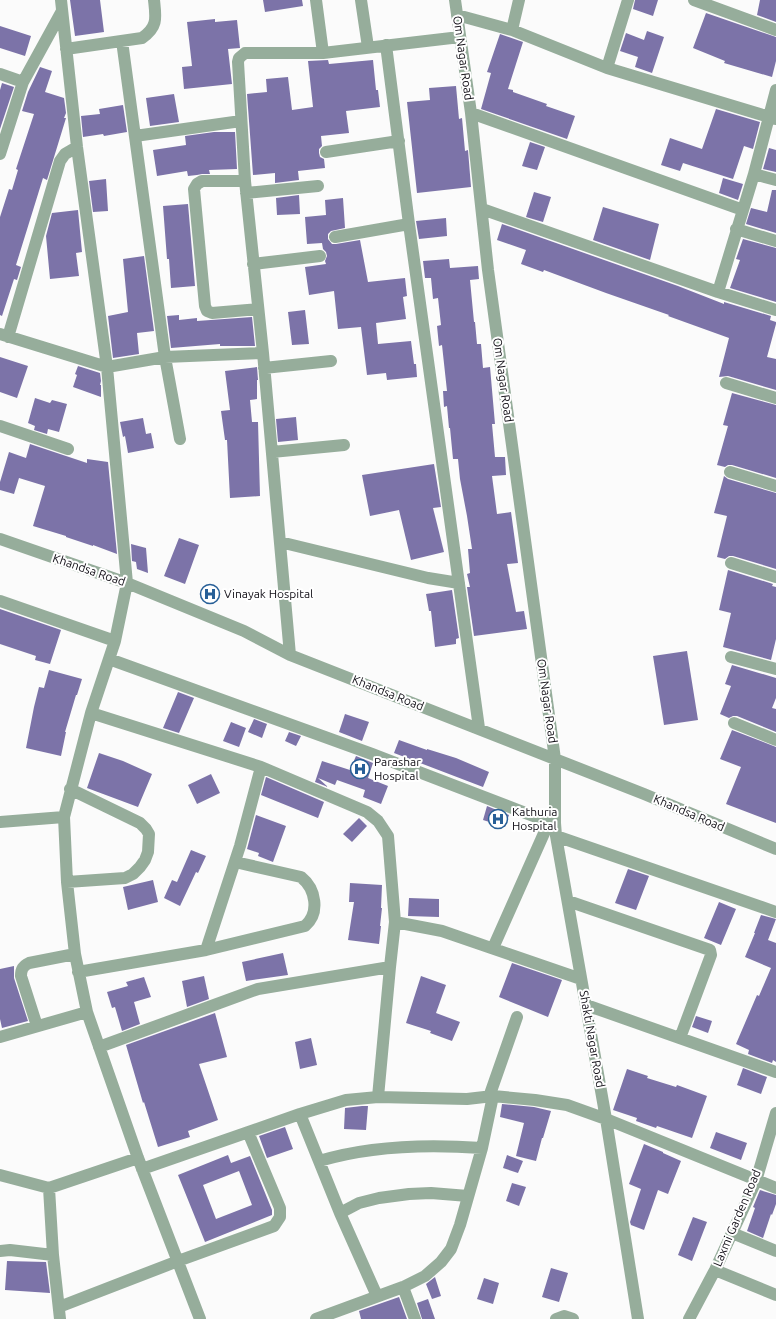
<svg xmlns="http://www.w3.org/2000/svg" width="776" height="1319" font-family="Ubuntu,sans-serif">
<style>
.building{fill:#7c73a8;fill-rule:evenodd}
.lines{fill:none;stroke-linecap:round;stroke-linejoin:round}
.minor{stroke:#96ad9b;stroke-width:12}
.labels{text-anchor:middle;stroke-width:4;stroke-linejoin:round;paint-order:stroke}
.street-label{font-size:12px;fill:#110e16;stroke:#fff}
.poi-label{font-size:12px;fill:#110e16;stroke:#fff;text-anchor:start}
</style>
<rect width="100%" height="100%" fill="#fbfbfb"/>
<path class="building" d="M70,0H100L104,32L75,36Z
M263,0H302L303,6L265,12Z
M635,0H658L653,16L633,9Z
M760,0H776V22L757,15Z
M706,13L776,37V61L772,77L724,63L725,61L693,48Z
M215,19V22L237,20L240,48L228,49L232,84L184,89L182,67L192,66L187,22Z
M0,26L31,36L25,56L0,48Z
M647,31L664,37L652,73L635,67L638,57L620,51L626,33L644,40Z
M500,34L523,42L508,89L513,90V92L547,104L546,106L575,116L567,139L481,109L491,73L487,72Z
M328,60L329,64L373,60L376,90H378L380,107L346,111L349,133L321,136L322,146L319,149V153L320,157L324,159L325,168L298,171L299,180L275,183V173L253,175L247,94L267,92L266,79L288,77L292,110L313,107L308,61Z
M40,67L52,71L45,92L64,98L66,113L64,118H66L47,180L43,178L16,265L21,267L17,280L14,279L2,316L0,315V217L9,189L12,190L18,170L16,169L34,114L22,111L28,92Z
M2,83L14,87L0,129V90Z
M456,86L459,119L462,118L465,151L468,150L471,187L417,193L407,102L430,100L429,88Z
M174,94L179,122L150,126L146,98Z
M123,105L127,132L104,136L103,134L83,137L81,116L100,114L99,109Z
M716,109L760,122L753,149L744,146L733,179L683,163L680,171L661,165L670,138L702,149Z
M214,132H235L237,169L209,170L210,174H202L197,175L188,176L187,171L157,176L153,150L186,145L185,136Z
M530,142L545,147L537,170L522,166Z
M769,148L776,150V172L763,169Z
M723,178L743,184L738,200L719,193Z
M106,179L108,211L93,212L89,181Z
M772,190H776V233L746,224L751,208L767,212Z
M534,192L551,197L543,222L526,217Z
M299,195L300,214L277,215L276,198Z
M343,198L345,228L331,231L328,234V239L332,244H336L360,240L368,282L405,278L407,296L403,297L406,319L376,323L378,344L411,341L414,364H416L417,377L387,380L386,373L367,375L361,327L338,329L334,291L309,295L305,267L326,264L325,261L327,256L326,252L323,249L322,243L307,244L305,217L326,215L325,200Z
M188,204L195,286L171,288L169,259H167L163,206Z
M603,207L659,224L650,260L593,240Z
M78,210L82,252L76,253L79,276L50,279L46,236L52,213Z
M446,218L447,236L419,239L416,221Z
M502,224L678,286L724,304V302L771,316L770,320L776,322V324L767,357L776,359V390L728,376L719,377L729,338L668,316L669,315L606,293L544,270L543,272L521,264L526,250L497,240Z
M743,239L776,248V302L730,288L740,260L736,259Z
M144,256L154,331L137,333L139,354L113,358L108,316L128,312L123,259Z
M449,259L450,268L478,266L479,279L470,280L474,322H475L477,344H481L483,368L490,367L495,424H492L495,457H505L506,475L492,476L497,514L511,512L518,563L507,564L516,612L524,611L527,629L474,636L467,587H470L467,574L470,573L468,549H472L467,516L460,479L458,459H453L450,428H449L447,406L444,407L443,391H447L442,345L439,346L437,326L441,325L438,298L433,299L431,278H425L423,261Z
M305,310L309,344L292,345L288,312Z
M179,315V320L197,318V321L252,317L255,346H220V344L171,348L167,316Z
M0,357L28,366L17,398L0,392Z
M78,366L100,373L101,381L100,385H101V397L73,387L77,375L75,374Z
M257,367L258,380H257V399L250,400L252,422H258L260,496L230,498L227,440H225L221,411L230,410L225,371Z
M732,393L776,405V478L732,465H728L725,467L717,465L728,426L723,425Z
M35,398L50,403L52,400L67,404L59,432L48,429L47,434L34,430L35,426L28,423Z
M296,417L298,440L278,442L276,419Z
M143,418L146,434L151,433L154,448L128,453L125,436L123,437L120,422Z
M30,444L87,463V459L108,462L117,554L93,545V546L66,537V536L33,526L45,486L19,478L14,494L0,490V482L9,452L26,458Z
M434,464L441,507L433,508L444,552L411,560L399,510L370,516L362,475Z
M724,476L728,479L776,493V569L733,556H729L725,559L717,557L727,516L714,513Z
M179,538L199,545L185,584L164,576Z
M131,544L146,548L148,573L137,569L136,562L132,561Z
M728,570L773,584L772,586L776,587V639L771,660L723,647L731,613L719,610Z
M452,590L459,638L456,639V644L435,647L431,611H429L426,594Z
M0,609L61,630L50,664L35,660L36,656L0,644Z
M687,651L698,720L664,725L653,656Z
M732,665L776,678V698L772,708L776,709V732L737,716H733L729,718L720,714L731,686L725,684Z
M49,670L82,679L77,695H76L65,732H66L61,756L26,748L34,707L39,687L44,688Z
M178,692L194,698L179,733L163,728Z
M345,714L369,722L362,741L339,732Z
M254,719L267,724L262,738L248,732Z
M231,722L246,728L239,747L223,741Z
M732,730L776,747V823L726,804L741,767L720,759Z
M289,732L301,736L296,746L285,741Z
M399,740L427,750V749L456,758L489,772L483,787L394,753Z
M99,753L123,761L152,774L138,807L87,788Z
M356,756L373,763L368,778L388,786L381,804L363,797L365,790L337,780L335,785L318,778L328,787L315,782L322,761L350,770Z
M211,774L220,793L197,804L188,785Z
M266,777L324,802L318,818L261,795Z
M487,806L509,815L505,827L483,820Z
M256,815L286,826L273,862L258,856L259,853L247,849Z
M359,818L367,826L352,842L343,834Z
M191,850L206,856L198,873L196,872L180,906L164,898L172,880L177,882Z
M628,869L649,876L636,910L615,903Z
M153,880L158,902L128,910L123,887Z
M350,883L382,885L381,908H382L380,926H381L379,944L348,940L354,902H349Z
M409,898L439,899V917L408,916Z
M719,902L736,909L721,945L704,938Z
M761,915L776,919L768,940L776,943V1062L773,1060L772,1063L748,1054L749,1050L736,1044L757,995L759,996L771,968L745,957L755,933H754Z
M283,953L288,975L246,981L242,962Z
M512,963L562,980L548,1017L499,997Z
M14,966V978L28,1021L2,1028L0,1019V969Z
M204,976L209,999L187,1007L182,981Z
M421,976L446,985L436,1013L460,1022L452,1041L430,1033L431,1031L406,1023Z
M144,977L151,997L134,1002L140,1024L122,1031L115,1007L112,1008L107,992L128,986L126,982Z
M215,1013L227,1057L199,1064L218,1120L188,1131L190,1137L158,1147L144,1102L143,1103L126,1045Z
M696,1016L712,1021L708,1033L692,1027Z
M311,1038L317,1065L300,1069L295,1042Z
M743,1068L767,1077L761,1094L737,1085Z
M627,1069L648,1076L647,1078L676,1087L677,1085L707,1096L692,1138L657,1126L656,1128L636,1121L637,1118L613,1110Z
M502,1104L534,1107L551,1111L543,1138H542L536,1161L516,1156L524,1123L500,1117Z
M362,1106H368L366,1130L344,1129L345,1108Z
M285,1127L293,1149L267,1158L259,1136Z
M716,1132L747,1143L741,1160L710,1148Z
M644,1144L663,1152V1153L681,1161L668,1194L658,1190L644,1230L631,1225L630,1222L641,1189L629,1184Z
M228,1155L231,1163L250,1156L272,1210V1215L205,1242L178,1175ZM239,1171L252,1205L216,1219L203,1185Z
M507,1155L523,1161L518,1173L503,1168Z
M512,1183L526,1187L519,1206L506,1201Z
M760,1190L776,1195V1204L772,1215L771,1214L763,1238L747,1231L755,1208L753,1207Z
M693,1217L707,1222L692,1261L678,1255Z
M7,1261L46,1262L50,1293L5,1290Z
M551,1268L568,1273L559,1302L542,1297Z
M435,1277L441,1296L432,1299L426,1284Z
M484,1278L499,1283L493,1304L477,1299Z
M399,1297L407,1319H361L359,1311Z
M428,1299L435,1319H422L417,1303Z"/>
<g class="lines">
<path class="minor" d="M61,0L77,147L107,367L127,583L115,641L91,713L64,817L67,882L75,954L87,1012L138,1158L200,1319
M316,0L323,53
M361,0L368,47
M455,0L471,113L488,270L555,759V823L556,836L606,1119L638,1319
M694,0L776,30
M457,15L512,30L607,68L776,119
M512,30L519,0
M122,41L165,357L180,439
M386,45L409,224L479,728
M66,49L142,38C158,27 156,18 154,0
M607,68L628,0
M0,74L23,82
M471,113L743,210
M135,136L241,121
M326,152L399,141
M0,154L23,82L62,11
M754,174L776,180
M245,181H202L197,184L194,189L205,306L207,311L212,313L258,309
M246,193L318,186
M482,209L718,292L776,310
M736,229L776,241
M335,237L409,224
M253,264L320,256
M718,292L754,174L776,90
M0,334L107,367L165,357L263,353
M8,337L60,161L65,154L77,147
M264,368L331,361
M726,383L776,398
M0,426L68,449
M272,452L344,445
M730,472L776,486
M0,539L127,583L244,631L290,655L644,794L776,849
M280,542L428,578L459,583
M731,563L776,577
M0,601L115,641
M290,655L263,353L245,181L238,62L239,58L245,53H323L460,37
M731,657L776,669
M109,659L372,754L549,822
M91,713L261,767L367,812L378,821L388,836L395,922L390,967L378,1097
M734,723L776,740
M0,822L64,817
M556,836L776,912
M67,882L125,878L133,874L140,867L145,860L148,852L149,834L146,829L140,823L70,789
M568,901L710,950L711,955L680,1038
M395,922L442,931L581,979
M493,948L549,822L555,823
M206,950L240,846L261,767
M78,972L206,950L305,926C320,913 316,889 301,877L235,862
M586,1005L776,1072
M37,1026L21,976C21,969 23,966 29,963L75,954
M0,1037L87,1012
M99,1047L258,989L390,967
M489,1097L517,1017
M300,1114L340,1213L377,1296
M319,1161C372,1145 428,1144 482,1148
M142,1169L300,1114L346,1100L378,1097L467,1099L493,1096L535,1100L567,1105L606,1119L776,1188
M0,1175L49,1188L138,1158
M49,1188L53,1255L60,1319
M340,1213L359,1203L379,1198L409,1194L431,1193L468,1196
M732,1233L776,1251
M0,1251L10,1250L53,1255
M715,1270L776,1295
M403,1287L415,1319
M59,1307L178,1261L274,1226L280,1217V1208L248,1132
M316,1319L403,1287L425,1276L441,1262L451,1249L460,1225L482,1148L493,1096
M556,1319L564,1316L573,1319
M689,1319L715,1270L756,1181L776,1113"/>
</g>
<defs>
<g id="hospital-ring" transform="scale(1)"><circle r="9.5" fill="#fff" stroke="#275f97" stroke-width="1.5"/><path d="M-5-5h3v3.5h4V-5h3V5h-3V1.5h-4V5h-3Z" fill="#275f97"/></g>
</defs>
<g fill-rule="evenodd">
<use href="#hospital-ring" x="210" y="594"/>
<use href="#hospital-ring" x="360" y="769"/>
<use href="#hospital-ring" x="498" y="819"/>
</g>
<g class="labels">
<g class="street-label">
<text transform="translate(463 58) rotate(82)" y="4">Om Nagar Road</text>
<text transform="translate(503 380) rotate(82)" y="4">Om Nagar Road</text>
<text transform="translate(89 570) rotate(19)" y="4">Khandsa Road</text>
<text transform="translate(388 693) rotate(22)" y="4">Khandsa Road</text>
<text transform="translate(547 701) rotate(82)" y="4">Om Nagar Road</text>
<text transform="translate(689 813) rotate(23)" y="4">Khandsa Road</text>
<text transform="translate(592 1039) rotate(80)" y="4">Shakti Nagar Road</text>
<text transform="translate(737 1218) rotate(-67)" y="4">Laxmi Garden Road</text>
</g>
<g class="poi-label">
<text x="224" y="598">Vinayak Hospital</text>
<text x="374" y="766">Parashar<tspan x="374" dy="14">Hospital</tspan></text>
<text x="512" y="816">Kathuria<tspan x="512" dy="14">Hospital</tspan></text>
</g>
</g>
</svg>
